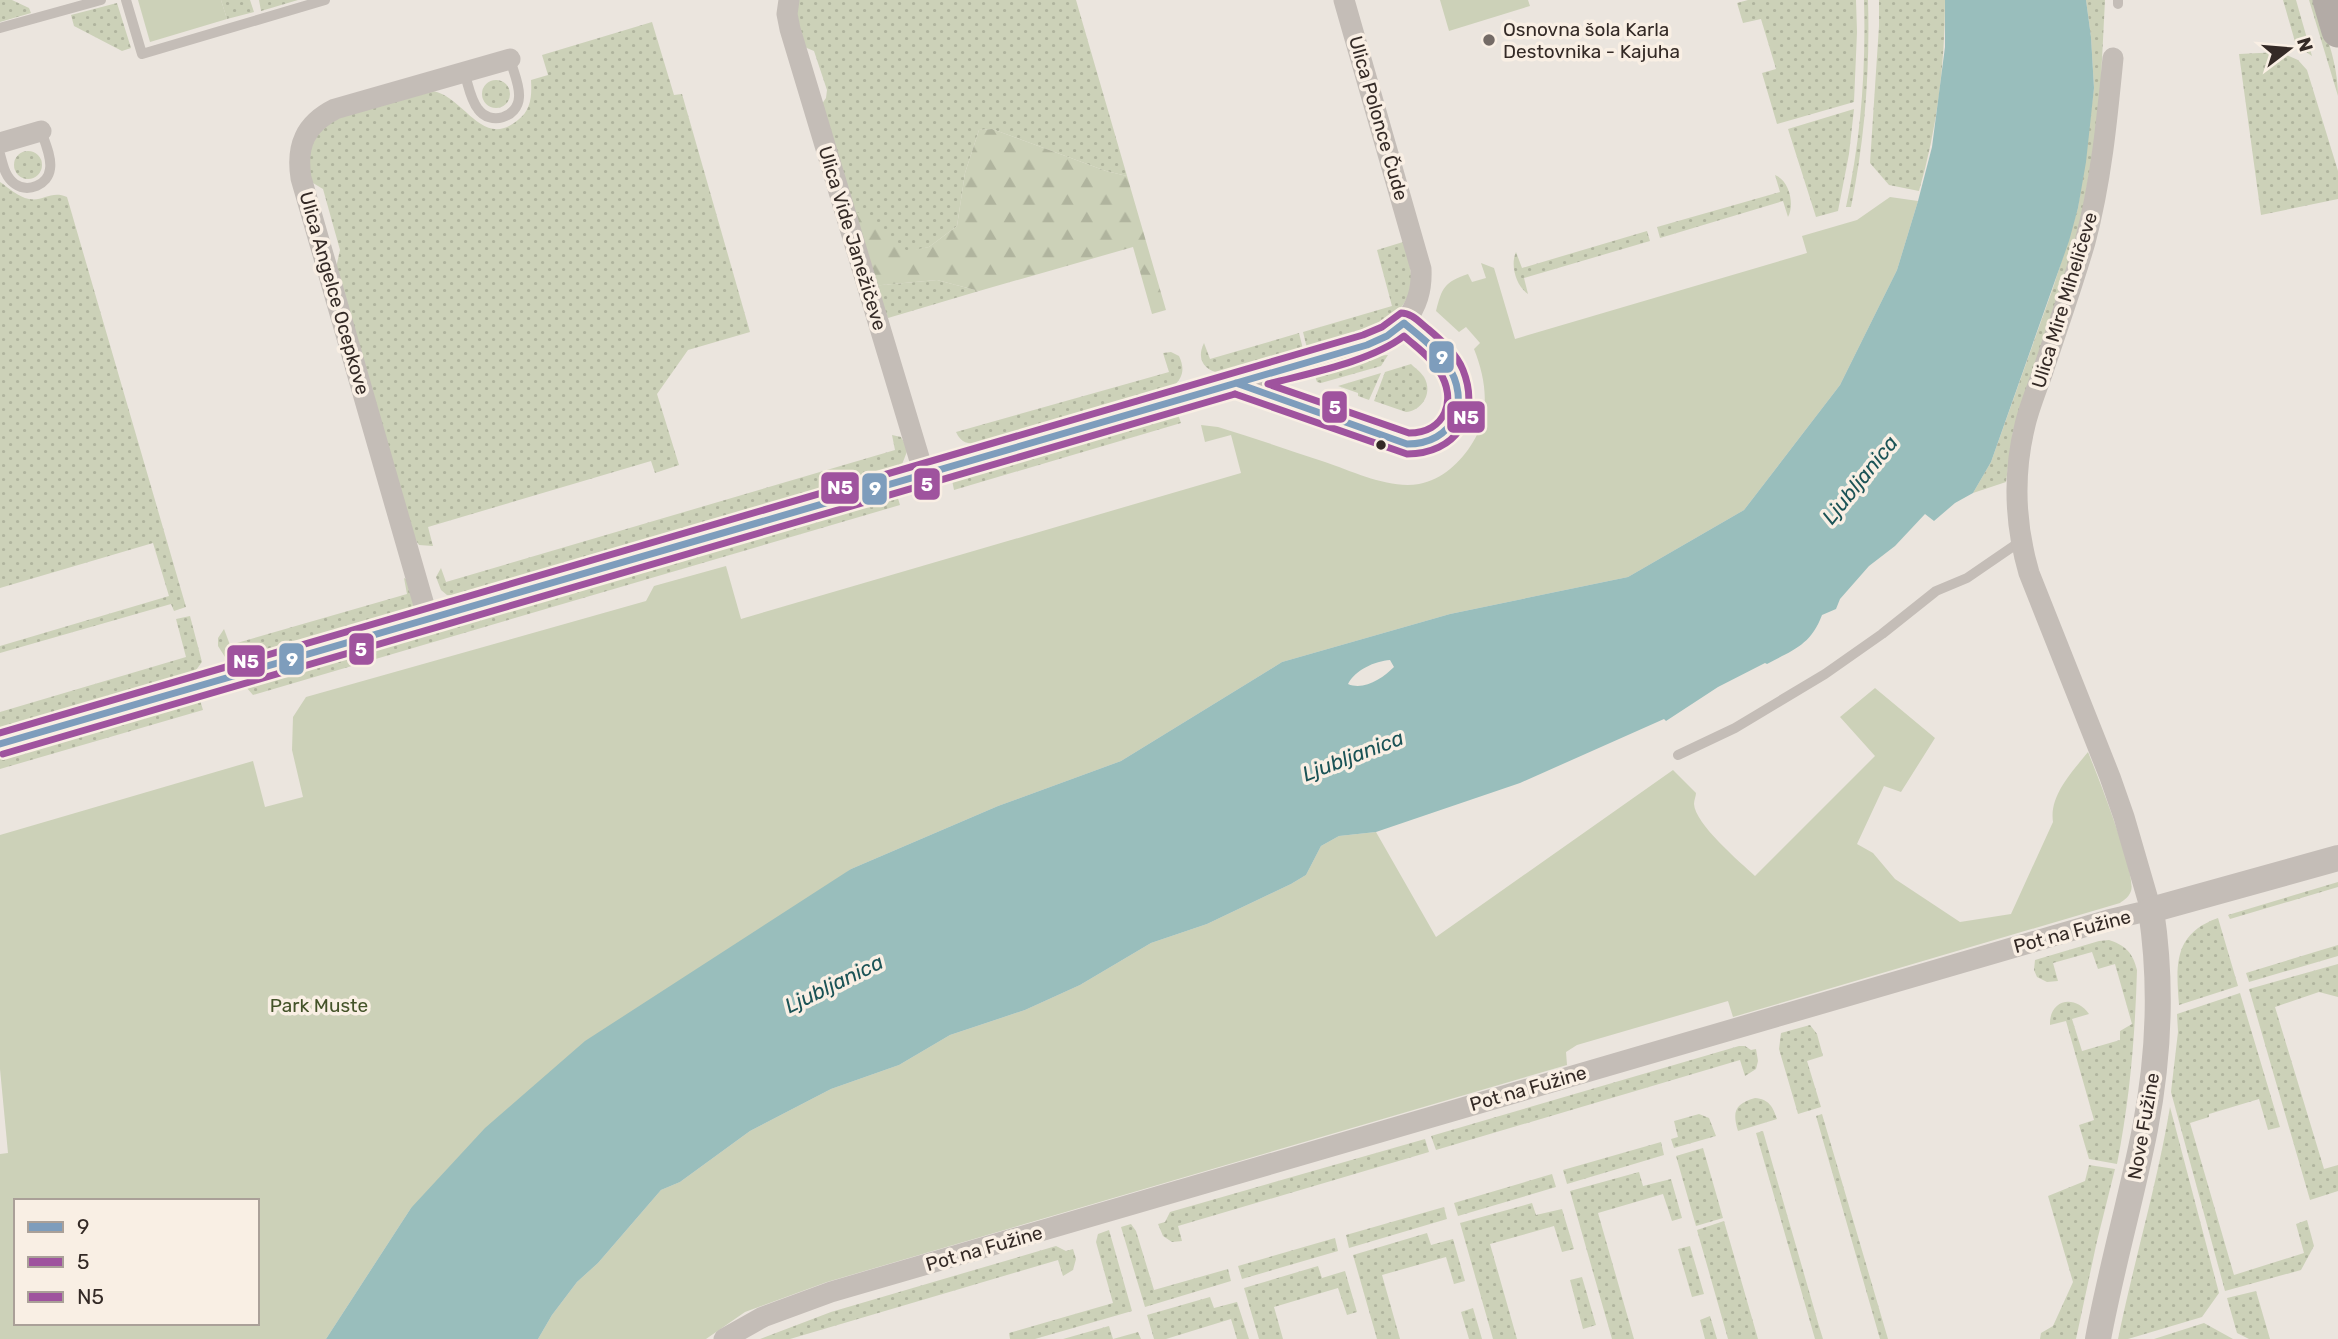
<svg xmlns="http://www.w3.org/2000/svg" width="2338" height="1339" font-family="Rubik,sans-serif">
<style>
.grass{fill:url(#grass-dots)}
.forest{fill:url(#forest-firs)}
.park{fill:#ccd1b8;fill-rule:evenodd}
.water{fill:#99bebc;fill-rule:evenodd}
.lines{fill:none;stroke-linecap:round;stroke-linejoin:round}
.service{stroke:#c4bdb7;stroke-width:10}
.minor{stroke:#c4bdb7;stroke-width:21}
.tertiary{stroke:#c4bdb7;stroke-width:26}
.primary{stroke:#b3aba6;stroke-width:33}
.bus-1-casing{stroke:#f9efe4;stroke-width:12}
.bus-2-casing{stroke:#f9efe4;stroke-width:12}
.bus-3-casing{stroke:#f9efe4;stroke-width:12}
.bus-1{stroke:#7e9dbc;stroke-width:7}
.bus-2{stroke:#9f539e;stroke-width:7}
.bus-3{stroke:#9f539e;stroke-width:7}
.poi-dot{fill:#746b66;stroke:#f9efe4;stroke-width:2.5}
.bus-dot{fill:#342a26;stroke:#f9efe4;stroke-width:2.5}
.labels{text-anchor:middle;stroke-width:7;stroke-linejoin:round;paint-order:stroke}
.poi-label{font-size:19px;fill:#342a26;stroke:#f9efe4;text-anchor:start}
.street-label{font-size:19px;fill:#342a26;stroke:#f9efe4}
.park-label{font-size:19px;fill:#445329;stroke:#f9efe4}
.water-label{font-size:21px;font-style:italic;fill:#1b5356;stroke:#f9efe4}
.line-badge{stroke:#f9efe4;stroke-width:2.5}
.badge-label{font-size:19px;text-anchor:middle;font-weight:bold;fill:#fff}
</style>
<defs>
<pattern id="grass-dots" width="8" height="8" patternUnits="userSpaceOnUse" patternTransform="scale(1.75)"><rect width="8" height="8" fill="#ccd1b8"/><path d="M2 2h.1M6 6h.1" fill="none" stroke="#b0b49e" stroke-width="1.8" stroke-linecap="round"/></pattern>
<pattern id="forest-firs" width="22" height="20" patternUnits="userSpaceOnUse" patternTransform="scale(1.75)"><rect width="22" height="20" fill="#ccd1b8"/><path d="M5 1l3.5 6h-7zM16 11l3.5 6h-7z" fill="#b0b49e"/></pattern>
</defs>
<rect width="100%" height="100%" fill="#ebe5de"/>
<path class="grass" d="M0,0H12L29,8L31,13L0,22Z
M221,0H250L254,12L227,19Z
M259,0H298L261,11Z
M798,0H1076L1127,176L1106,171L992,129L979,130L965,173L957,226L929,247L907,252L849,209L819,108L826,98L827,90L814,51L802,46L795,6Z
M1748,0H1856L1857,32L1854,102L1777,124L1762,73L1776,69L1761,19L1743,23L1737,3Z
M1864,0H1868C1870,70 1865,139 1851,207H1846C1861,139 1866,70 1864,0Z
M1879,0H1945C1945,65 1937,129 1919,191L1889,185L1870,163L1879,26Z
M2086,0H2105L2099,119L2080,225L2064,282L2013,432L2006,482L1973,493L1991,462L2054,285L2078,208L2094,88L2091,37Z
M2283,0H2296L2312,56L2296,45Z
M2309,0H2315C2325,32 2338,63 2338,96Z
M117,3L131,48L122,51L74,26L71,15Z
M652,22L674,95L682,94L750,332L688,350L657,394L679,465L655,473L651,461L428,527L433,546L419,545L412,535L335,272L340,250L323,189L308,180L304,160L325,120L433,91C465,97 482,150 518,120C531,110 532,96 531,80L548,75L542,55Z
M2280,52L2298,60L2307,70L2338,171V199L2261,215L2239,54Z
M482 94a14 14 0 1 1 28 0a14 14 0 1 1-28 0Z
M1854,109L1849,154L1838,211L1816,217L1788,129Z
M14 165a14 14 0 1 1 28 0a14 14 0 1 1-28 0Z
M1775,175C1789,180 1795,204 1788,217L1783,201L1660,238L1657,227L1780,192Z
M0,182C9,188 18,197 29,199C43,202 51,190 67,197L186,607L174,611L171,604L0,653V646L169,596L153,543L0,588Z
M1647,231L1650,241L1524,278L1528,294C1516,286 1510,265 1516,252L1522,268Z
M1403,242C1406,252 1410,263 1411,274C1414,329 1346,336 1307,348L1303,332L1392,306L1377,250Z
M937,280L979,291L888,318L871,286Z
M1299,333L1303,349L1221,373C1204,371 1196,359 1204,343L1210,359Z
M1171,352L1179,356C1185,369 1183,377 1174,386L979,444C968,444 961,443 956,432L1169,372L1163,353Z
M1388,355L1381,366L1321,383L1317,382L1314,373L1375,356Z
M1411,364C1415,368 1420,371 1424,377C1433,392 1423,410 1406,412L1374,401L1385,372Z
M1381,373L1369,400L1358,396V393L1338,386Z
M1178,414L1181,423L954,490L952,480Z
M892,435L901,437L908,449L901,467L459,596L447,595L441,590L436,577L441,568L446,582L895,450Z
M897,495L900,505L253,695L246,687Z
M404,578L410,581L416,603L407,612L239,661L225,657L218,646V638L224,629L230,645L407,594Z
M190,616L202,662L193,674L0,731V712L186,657L176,619Z
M200,700L203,710L0,769V758Z
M2338,882V887L2230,919L2228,915Z
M2218,918L2238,986L2179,1005C2176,965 2173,934 2218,918Z
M2109,940C2125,945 2133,953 2137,970C2135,1037 2130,1098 2117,1164L2089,1159L2079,1125L2094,1120L2066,1021L2050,1025C2049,999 2075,994 2089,1014L2072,1019L2082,1051L2120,1040V1031L2132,1024L2115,964L2098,969L2092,952L2053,963L2058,981L2047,982L2037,977L2034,970L2035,960L2099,941Z
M2338,945V956L2249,982L2246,973Z
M2338,964V997L2319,992L2275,1007L2324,1169L2338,1165V1191L2310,1200L2249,989Z
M2240,993L2280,1127L2268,1130L2259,1099L2209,1114V1117L2190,1123L2234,1275L2304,1253L2296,1224L2307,1220L2314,1246L2301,1270L2225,1291L2171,1092L2178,1032L2177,1014Z
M1810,1025L1817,1034L1823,1056L1807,1061L1821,1107L1798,1114L1779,1049L1781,1033Z
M1739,1046H1745L1751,1050L1756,1049L1758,1061L1756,1069L1745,1076L1740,1060L1436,1150L1431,1136Z
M1755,1098C1769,1099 1773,1107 1777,1119L1738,1131C1732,1111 1735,1104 1755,1098Z
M2170,1107L2219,1293L2202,1317L2128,1339H2118C2134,1261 2157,1185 2170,1107Z
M1699,1114L1709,1118L1716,1136L1674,1148L1671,1139L1678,1137L1674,1121Z
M1822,1114L1888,1339H1880L1816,1116Z
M1763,1131L1819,1326L1823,1339H1815L1756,1133Z
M1425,1139L1429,1152L1178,1226L1182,1241L1172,1242L1163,1236L1158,1224L1165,1222L1170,1212Z
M1661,1142L1664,1155L1567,1184L1563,1170Z
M1703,1148L1723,1218L1696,1226L1676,1156Z
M2089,1165L2115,1169L2097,1241L2076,1339H2040L2041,1333L2053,1326L2073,1282L2048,1196L2085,1181Z
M1639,1172L1643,1186L1671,1179L1682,1218L1672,1221L1663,1194L1598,1213L1634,1339H1612L1570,1191Z
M1552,1174L1556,1187L1458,1216L1454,1203Z
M1532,1203L1536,1215L1562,1209L1574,1249L1562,1252L1554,1226L1490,1244L1517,1339H1493L1460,1223Z
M1444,1207L1447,1219L1349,1248L1346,1235Z
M1724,1221L1758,1339H1728L1697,1230Z
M1131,1224L1136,1231L1154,1290L1228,1269L1231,1281L1145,1307L1121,1227Z
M1109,1230L1132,1311L1035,1339H1010L1009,1333L1113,1303L1096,1242L1098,1234Z
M1427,1233L1431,1245L1453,1239L1465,1281L1454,1284L1446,1257L1382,1275L1400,1339H1377L1353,1255Z
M1335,1238L1338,1251L1242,1279L1238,1266Z
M1056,1246L1066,1251L1073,1249L1076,1259L1073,1270L1063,1276L1058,1260L790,1339H760L831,1312Z
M1690,1246L1704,1294L1692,1297L1678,1249Z
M1318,1266L1322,1278L1345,1271L1357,1312L1347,1315L1338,1288L1274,1307L1283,1339H1259L1244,1288Z
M1582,1277L1596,1325L1583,1329L1570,1280Z
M2256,1291L2270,1339H2249L2237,1333L2227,1298Z
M1210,1297L1214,1308L1237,1302L1249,1339H1237L1231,1319L1166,1339H1154L1147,1315Z
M1473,1308L1482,1339H1469L1461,1312Z
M1710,1316L1717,1339H1705L1700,1320Z
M2204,1323L2233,1339H2154Z
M1109,1326L1113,1339L1138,1332L1141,1339H1063Z"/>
<path class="forest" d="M992,129L1106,171L1127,176L1166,310L1152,314L1133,247L979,291L937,280L871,286L849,209L869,217L907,251L929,247L957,226L965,173L979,130Z"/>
<path class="park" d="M138,0H221L227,19L150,42Z
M1440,0H1528L1530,6L1449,31Z
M1890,197L1918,201L1897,270L1840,385L1744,510L1628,577L1450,614L1282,662L1121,761L998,806L851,869L411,1208L326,1339H0V1154L8,1153L0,1069V835L253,761L265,807L303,797L292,750L293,717L306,697L646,601L654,586L726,566L741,619L1241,473L1231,435L1205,442L1201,425L1218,427C1254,438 1289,450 1325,462C1354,472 1389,489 1419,484C1442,480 1461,462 1473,442C1491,413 1486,379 1474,349L1480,343L1466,327L1459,332L1436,311C1442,288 1444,282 1468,274L1472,282L1486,278L1481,263L1494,268L1515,339L1807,253L1802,236L1857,220ZM16,1201H257V1323H16Z
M1875,688L1935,738L1901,792L1884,786L1857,844L1873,853L1895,879L1960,922L2011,914L2053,822C2049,795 2073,771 2088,752C2097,774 2137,875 2131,891C2129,897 2124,900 2120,903L1733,1017L1728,1001L1577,1045L1566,1052L1567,1065L827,1282L745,1312L706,1339H538L552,1315L577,1282L598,1263L661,1190L680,1182L750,1131L831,1089L899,1065L950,1035L1025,1010L1080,985L1151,943L1207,924L1291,884L1306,875L1321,846L1339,836L1376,832L1436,937L1673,770L1696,793C1696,796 1694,800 1694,804C1695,824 1740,862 1755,876L1875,756L1840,717Z"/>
<path class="water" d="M1945,0H2086L2091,37L2094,88L2086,162L2078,208L2069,241L1991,462L1973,493L1955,503L1934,521L1925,514L1895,546L1869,566L1840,599L1836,609L1822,615C1811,645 1793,650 1767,664L1765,663L1718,687L1666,721L1664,719L1520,783L1376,832L1339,836L1321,846L1306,875L1291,884L1207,924L1151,943L1080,985L1025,1010L950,1035L899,1065L831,1089L750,1131L680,1182L661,1190L598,1263L577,1282L552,1315L538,1339H326L411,1208L485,1128L585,1041L851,869L998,806L1121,761L1282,662L1450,614L1628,577L1744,510L1840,385L1897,270L1918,201L1932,147L1945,47ZM1390,660L1394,667C1383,678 1364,691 1348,684C1355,670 1375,661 1390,660Z"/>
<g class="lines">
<path class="service" d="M126,0L142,54L325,0
M2118,4V0
M0,28L101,0
M464,72C468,83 470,99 478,109C490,126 518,118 519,97C520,85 513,71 510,59
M0,154C3,165 5,177 15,184C28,193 48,185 50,169C52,158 45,142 41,131
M1245,386L1407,444C1448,449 1468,410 1453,374C1444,353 1421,338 1404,323
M1678,755L1735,728L1825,674L1882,634L1936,591L1967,578L2021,541"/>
<path class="minor" d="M789,0L787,14L790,29L924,474
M1344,0L1421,269C1422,290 1417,306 1404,323
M0,143L41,131
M428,619L301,178C296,146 305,124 335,109L510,59
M724,1339L763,1317L831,1292L2108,920L2151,910L2124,817L2110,777L2029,573C2015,525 2013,474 2025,425C2029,408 2036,391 2042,374C2056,331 2072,287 2085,242C2101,182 2107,120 2113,58"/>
<path class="tertiary" d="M0,744L1367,345L1387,336L1404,323
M2098,1339C2111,1269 2131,1200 2145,1129C2159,1057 2162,982 2151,910L2338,858"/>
<path class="primary" d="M2329,0L2338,31"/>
<g class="bus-1-casing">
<path id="bus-1" d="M0,744L1367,345L1387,336L1404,323C1419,336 1436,348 1447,364C1472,402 1454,444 1407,444L1236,383"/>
</g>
<g class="bus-2-casing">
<path id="bus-2" d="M1404,336C1416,347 1431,357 1439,371C1458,400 1445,433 1409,433L1268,384C1309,373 1370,362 1404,336Z
M3,754L1235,394"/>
</g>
<g class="bus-3-casing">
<path id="bus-3" d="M0,733L1363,335L1382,327L1401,313C1412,313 1420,323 1428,329C1441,340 1456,353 1463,370C1481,415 1456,454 1407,454L1235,394"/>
</g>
<use href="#bus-1" class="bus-1"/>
<use href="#bus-2" class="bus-2"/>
<use href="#bus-3" class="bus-3"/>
</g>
<circle class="poi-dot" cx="1489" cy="40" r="7"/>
<circle class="bus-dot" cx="1381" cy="445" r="6"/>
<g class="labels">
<g class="poi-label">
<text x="1503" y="36">Osnovna šola Karla<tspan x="1503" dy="22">Destovnika - Kajuha</tspan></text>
</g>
<g class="street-label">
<text transform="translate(1379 118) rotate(74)" y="7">Ulica Polonce Čude</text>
<text transform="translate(853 238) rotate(73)" y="7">Ulica Vide Janežičeve</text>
<text transform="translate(335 293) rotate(74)" y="7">Ulica Angelce Ocepkove</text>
<text transform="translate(2064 300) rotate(-73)" y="7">Ulica Mire Miheličeve</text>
<text transform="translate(2072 931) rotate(-15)" y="7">Pot na Fužine</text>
<text transform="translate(1528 1088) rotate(-16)" y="7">Pot na Fužine</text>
<text transform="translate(2143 1126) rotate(-80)" y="7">Nove Fužine</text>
<text transform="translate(984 1248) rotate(-16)" y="7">Pot na Fužine</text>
</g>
<g class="park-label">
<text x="319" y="1012">Park Muste</text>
</g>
<g class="water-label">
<text transform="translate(1860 480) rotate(-51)" y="7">Ljubljanica</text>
<text transform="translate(1353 756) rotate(-21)" y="7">Ljubljanica</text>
<text transform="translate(834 984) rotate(-26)" y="7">Ljubljanica</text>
</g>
</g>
<g class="line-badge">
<rect x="1428" y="340" width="27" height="34" rx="7" fill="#7e9dbc"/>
<rect x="1321" y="390" width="27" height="34" rx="7" fill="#9f539e"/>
<rect x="1446" y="400" width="40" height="34" rx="7" fill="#9f539e"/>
<rect x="913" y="467" width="28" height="34" rx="7" fill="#9f539e"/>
<rect x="820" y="471" width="40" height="34" rx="7" fill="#9f539e"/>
<rect x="861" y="472" width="27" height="34" rx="7" fill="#7e9dbc"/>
<rect x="348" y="632" width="27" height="34" rx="7" fill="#9f539e"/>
<rect x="278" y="642" width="27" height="34" rx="7" fill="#7e9dbc"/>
<rect x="226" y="644" width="40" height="34" rx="7" fill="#9f539e"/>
</g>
<g class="badge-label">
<text x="1442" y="364">9</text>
<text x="1335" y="414">5</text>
<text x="1466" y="424">N5</text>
<text x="927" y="491">5</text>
<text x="840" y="494">N5</text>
<text x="875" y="495">9</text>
<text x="361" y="656">5</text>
<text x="292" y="666">9</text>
<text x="246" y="668">N5</text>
</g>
<rect x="14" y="1199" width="245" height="126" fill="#f9efe4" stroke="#aaa098" stroke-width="2"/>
<rect x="28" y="1222" width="35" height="10" fill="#7e9dbc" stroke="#aaa098" stroke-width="2"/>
<text x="77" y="1234" font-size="21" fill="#342a26">9</text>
<rect x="28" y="1257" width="35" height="10" fill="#9f539e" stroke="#aaa098" stroke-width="2"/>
<text x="77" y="1269" font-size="21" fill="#342a26">5</text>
<rect x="28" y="1292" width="35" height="10" fill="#9f539e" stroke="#aaa098" stroke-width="2"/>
<text x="77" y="1304" font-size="21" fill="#342a26">N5</text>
<g transform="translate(2289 49) rotate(74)" stroke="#f9efe4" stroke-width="5" paint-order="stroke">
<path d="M0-5L12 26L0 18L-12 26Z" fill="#342a26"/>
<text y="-10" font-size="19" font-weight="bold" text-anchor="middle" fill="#342a26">N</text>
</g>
</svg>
